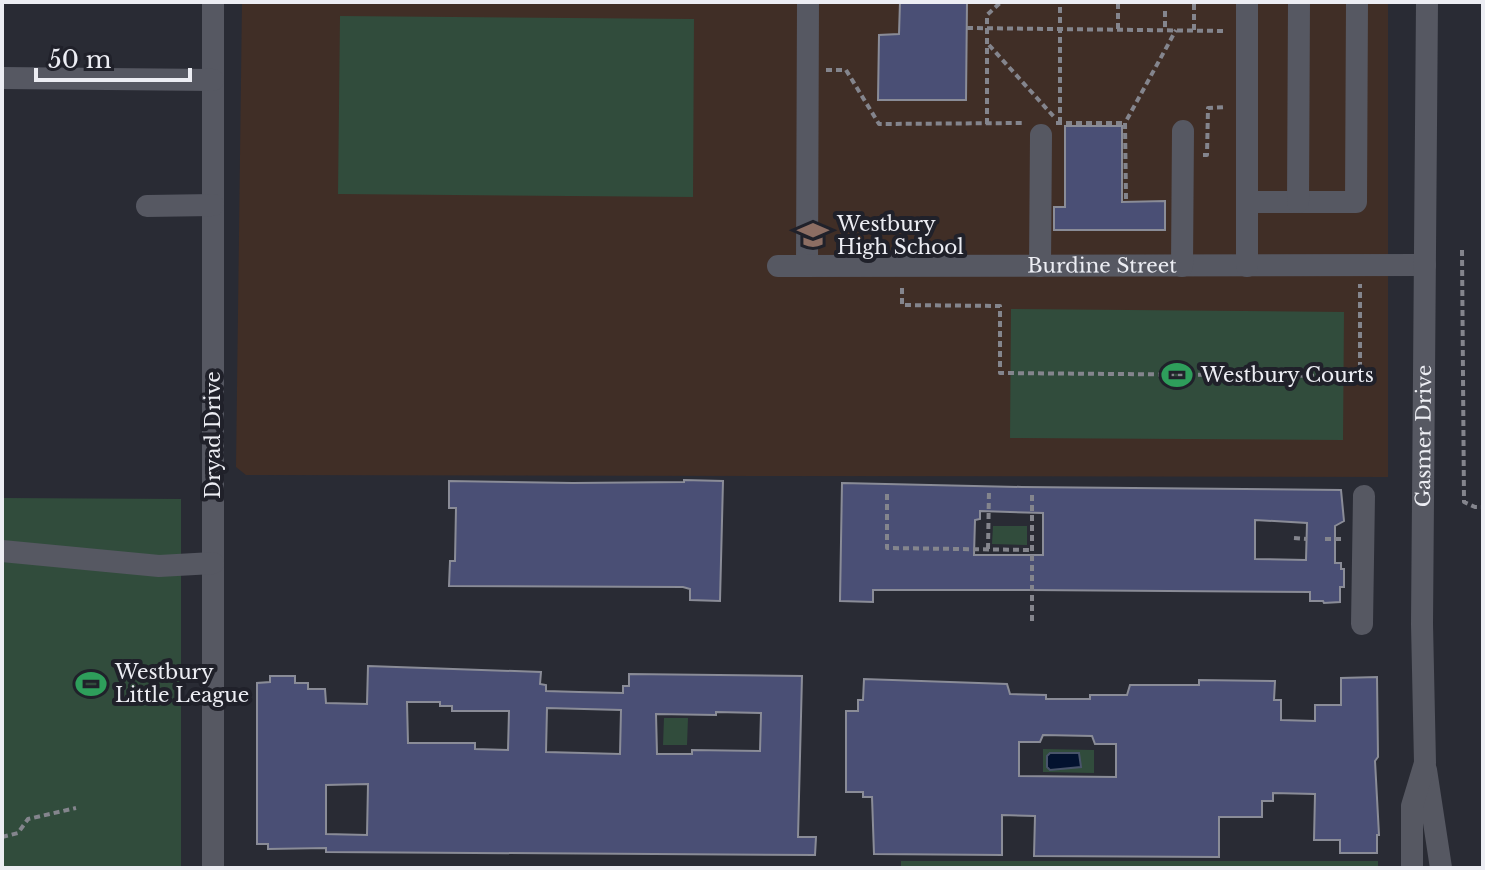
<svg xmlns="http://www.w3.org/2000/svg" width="1485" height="870" font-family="'Libre Baskerville',serif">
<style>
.education{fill:#402e26}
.green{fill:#314c3c}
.water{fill:#03122f;stroke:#49546a;stroke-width:2}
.building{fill:#4a4f75;stroke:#8a8c97;stroke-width:2;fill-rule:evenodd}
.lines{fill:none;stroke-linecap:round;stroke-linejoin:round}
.path{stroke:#84858d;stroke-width:4;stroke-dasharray:6 4;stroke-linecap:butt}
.minor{stroke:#565862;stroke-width:22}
.labels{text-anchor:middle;stroke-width:8;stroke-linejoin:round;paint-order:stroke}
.poi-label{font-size:20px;fill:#ecedf3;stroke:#20212a;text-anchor:start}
.street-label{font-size:20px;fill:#ecedf3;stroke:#20212a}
</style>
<rect width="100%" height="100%" fill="#292b34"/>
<path class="education" d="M242,2H1388V477L246,475L236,467Z"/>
<path class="green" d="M340,16L694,19L693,197L338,194Z
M1011,309L1344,312L1343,440L1010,438Z
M2,498L181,499V868H2Z
M993,526H1027V545L992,544Z
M664,718H688L687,745H663Z
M1043,749L1094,750V773L1043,772Z
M901,861H1378V868H901Z"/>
<path class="water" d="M1050,753H1079L1081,767L1050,770L1047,767V756Z"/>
<path class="building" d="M900,2H967L966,100H878L879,35L899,34Z
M1065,126H1122V202L1165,201V230H1054V207H1065Z
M684,480L723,481L720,601L690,600V589L683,587L449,586L450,561H455L456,508H449V481L573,483L684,482Z
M842,483L1022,487L1341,490L1344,521L1335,526V563H1341V569H1344V587H1340V602L1324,603L1323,601H1310V592L1028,590H873V602L840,601ZM980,511L1043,513V555H974L975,520L980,519ZM1255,520L1307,523L1306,560L1255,559Z
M368,666L541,672L540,684L546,685V691L579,692L623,693V686H629V674L802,676L798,837H816L815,855L326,852V848L268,849V844H257V683L270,682V676H295V683H308V689H325L326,703L367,704ZM407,702H440V706H452V711H509L508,750L475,749V743H408ZM547,708L621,710L620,754L546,752ZM716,712L761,713L760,751L692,750V754H657L656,714L716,715ZM368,784L367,835L326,834V785Z
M1377,677L1378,757L1375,761L1379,835H1377V853H1340V840H1314L1315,794L1273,793V801H1262V817H1219V857L1034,856L1035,816L1002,815V855L874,854L872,797H863V792H846V711H858V700H863L864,679L1007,684L1010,694L1046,695V699H1090V695H1127L1130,685H1199V680L1275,681L1274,700H1281V720L1315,721V705H1341V678ZM1043,735L1092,736L1095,744H1116V777L1019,776V742H1040Z"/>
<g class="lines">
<path class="path" d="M1165,11V29
M967,28L1226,31
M1118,29V2
M1194,30V2
M989,45L1055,118
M826,70H846L879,124L1023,123
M1056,123H1125
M1060,123V2
M987,124V15L1001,2
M1203,155H1207L1208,108L1226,107
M1126,199L1125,123L1176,30
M1462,250L1464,502L1475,507H1483
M902,288V305L1000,306V373L1343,376H1360V284
M887,494V548L1032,550
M1294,538L1307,539
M1325,539H1342
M988,549L989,490
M1032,621V495
M2,837L18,833L28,819L76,808"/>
<g class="minor">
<path d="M213,2V868"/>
<path d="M2,78L213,80"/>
<path d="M1247,202H1356L1357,2"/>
<path d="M1298,202L1299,2"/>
<path d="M147,206L213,205"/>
<path d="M807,265L808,2"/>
<path id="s1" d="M778,266L1425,265"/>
<path d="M1040,266L1041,135"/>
<path d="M1182,266L1183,131"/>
<path d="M1247,266V2"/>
<path d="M2,551L159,566L213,563"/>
<path d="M1362,624L1364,496"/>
<path d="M1426,770L1441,868"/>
<path id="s2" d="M1412,868V806L1425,763L1422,624L1427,2"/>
</g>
</g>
<defs>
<g id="school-bare" transform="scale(2.4)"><path d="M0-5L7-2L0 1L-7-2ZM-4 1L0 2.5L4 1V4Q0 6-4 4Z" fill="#8d6e63" stroke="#20212a" stroke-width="2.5" paint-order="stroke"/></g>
<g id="stadium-bare" transform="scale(2.4)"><path d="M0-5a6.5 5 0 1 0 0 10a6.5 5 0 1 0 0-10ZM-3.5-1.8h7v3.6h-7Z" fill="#2e9e5b" stroke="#20212a" stroke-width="2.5" paint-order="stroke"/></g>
</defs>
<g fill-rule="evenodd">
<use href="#school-bare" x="813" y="235"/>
<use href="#stadium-bare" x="1177" y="375"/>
<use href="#stadium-bare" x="91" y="684"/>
</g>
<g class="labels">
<g class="poi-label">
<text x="837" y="231">Westbury<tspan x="837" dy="23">High School</tspan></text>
<text x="1201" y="382">Westbury Courts</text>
<text x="115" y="679">Westbury<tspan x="115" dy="23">Little League</tspan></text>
</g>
<g class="street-label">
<text dy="7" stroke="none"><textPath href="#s1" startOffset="324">Burdine Street</textPath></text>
<text transform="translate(213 435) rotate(-90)" y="7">Dryad Drive</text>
<text dy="7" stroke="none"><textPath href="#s2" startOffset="434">Gasmer Drive</textPath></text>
</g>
</g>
<rect width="1485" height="870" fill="none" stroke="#ecedf3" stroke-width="8"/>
<path d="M36 68v12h154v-12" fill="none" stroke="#ecedf3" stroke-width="4"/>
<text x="48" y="68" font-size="24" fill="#ecedf3" stroke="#20212a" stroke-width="6" paint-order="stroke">50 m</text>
</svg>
